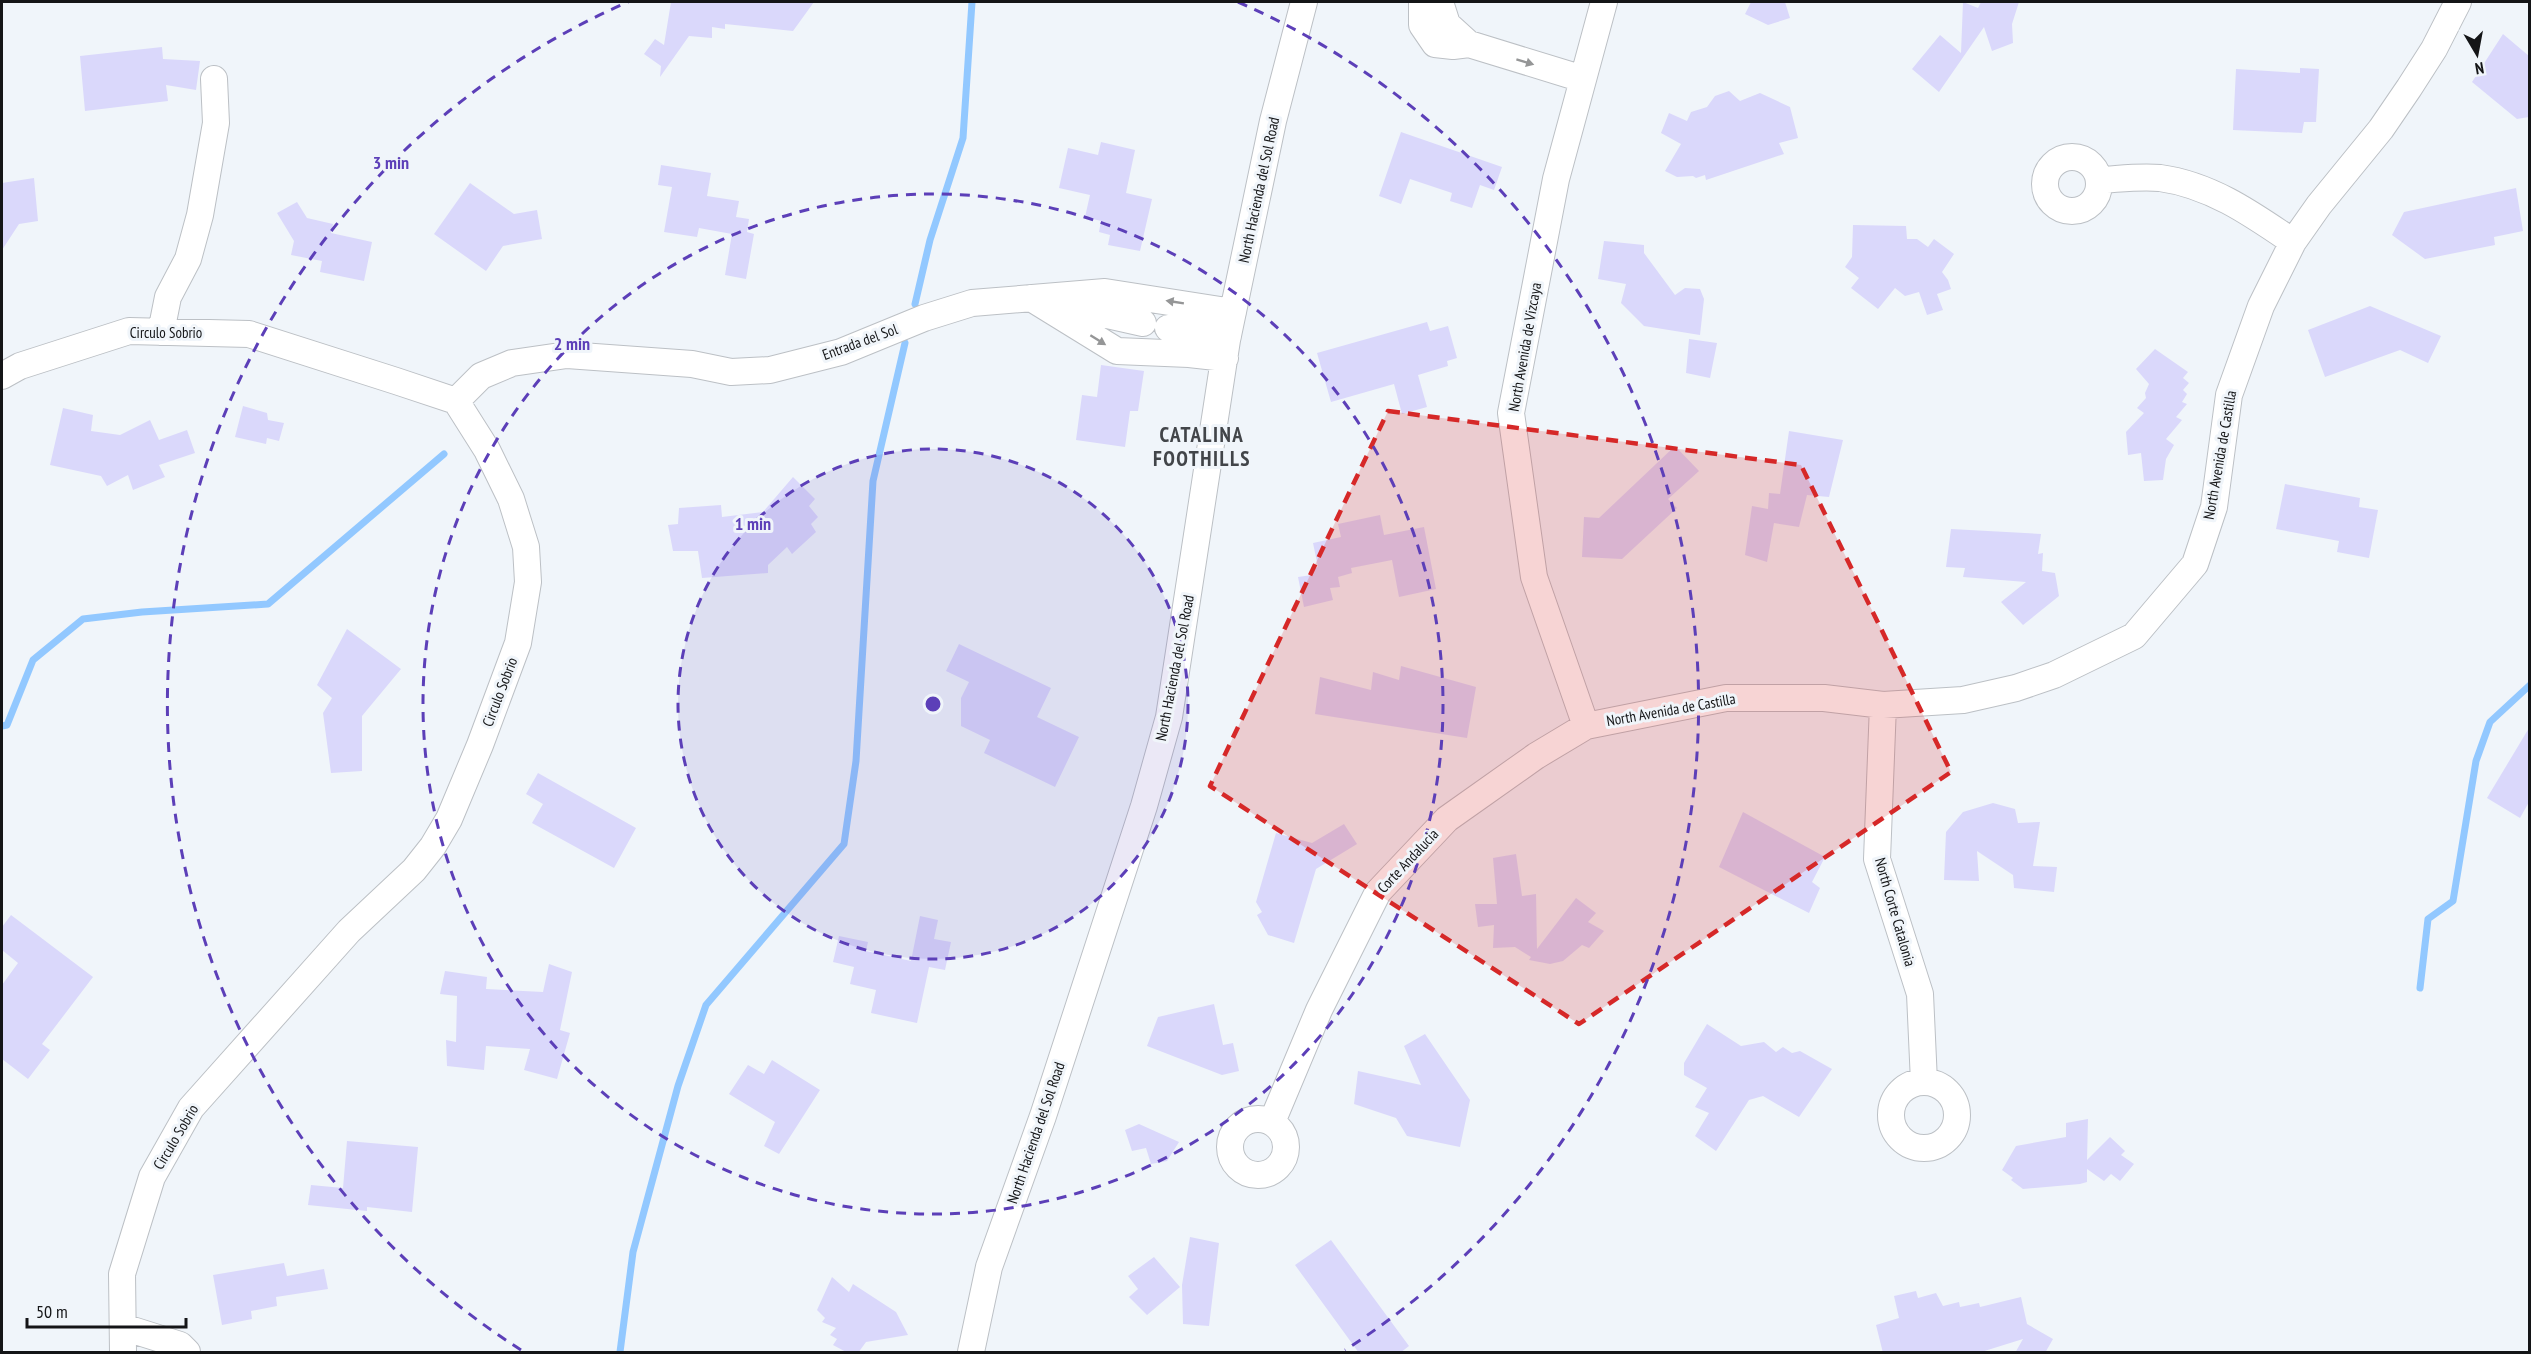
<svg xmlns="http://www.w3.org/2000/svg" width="2531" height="1354" font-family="'PT Sans Narrow',sans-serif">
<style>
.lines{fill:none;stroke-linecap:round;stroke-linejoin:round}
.stream{stroke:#92c8ff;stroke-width:7}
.building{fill:#dad8fb}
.minor-casing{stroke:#bcc0c5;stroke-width:28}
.minor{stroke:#fff;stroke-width:26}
.oneway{fill:#959697}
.marked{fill:#d62828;fill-opacity:0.2;stroke:#d62828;stroke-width:4.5;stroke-dasharray:12 8;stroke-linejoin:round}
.ring{fill:none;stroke:#5c3fb8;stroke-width:3;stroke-dasharray:10 8}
.labels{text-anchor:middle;stroke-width:6;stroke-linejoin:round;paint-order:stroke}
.street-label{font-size:15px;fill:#141517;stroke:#f0f5fa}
.district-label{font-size:21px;font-weight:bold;letter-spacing:1.5px;fill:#424549;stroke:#f0f5fa}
.centre{fill:#5c3fb8;stroke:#f0f5fa;stroke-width:3}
.ring-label{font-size:18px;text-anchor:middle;font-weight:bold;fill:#5c3fb8;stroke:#f0f5fa;stroke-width:6;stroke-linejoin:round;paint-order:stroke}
</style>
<rect width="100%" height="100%" fill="#f0f5fa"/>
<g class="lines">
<path class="stream" d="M915,304L930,240L963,138L972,2
M2,726L7,725L33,660L83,619L142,612L268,604L444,454
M2420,988L2428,919L2453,901L2476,761L2490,722L2530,685
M620,1352L633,1252L678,1086L706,1005L844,844L856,761L873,481L905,343"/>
</g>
<path class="building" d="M671,2H814L793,31L725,24V29L712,27V38L689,36L660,77L661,66L644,54L655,39L664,45Z
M1751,2H1785L1790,18L1768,25L1745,14Z
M1963,2L1978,8L1981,2H2019L2012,24L2013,43L1992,51L1984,27L1939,92L1912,69L1940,35L1961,53Z
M2503,34L2529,56V117L2517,119L2472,82Z
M162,47L163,59L200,61L196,90L166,85L168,101L85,111L80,56Z
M2300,68L2319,69L2316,122H2304L2302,133L2233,130L2236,69L2300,73Z
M1729,91L1740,101L1760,93L1790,107L1798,138L1779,143L1784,154L1706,180L1705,175L1696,178L1693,176L1677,177L1665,171L1681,144L1661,133L1669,113L1687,121L1691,112L1707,107L1715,96Z
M1401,132L1502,167L1494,190L1480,185L1472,208L1450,201L1452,193L1410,179L1401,204L1379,196Z
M1101,142L1135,150L1126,193L1152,199L1140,251L1108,245L1110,235L1099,232L1101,221L1085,217L1090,195L1059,188L1068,148L1098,155Z
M661,165L711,173L707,196L739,201L736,217L749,219L747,232L754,234L746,279L725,275L732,234L699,228L697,237L664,232L672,187L658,185Z
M34,178L38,221L19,224L2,250V183Z
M470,183L514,214L537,210L542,239L503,246L486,271L434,234Z
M2516,188L2523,231L2494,237L2495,245L2425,259L2392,235L2404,212Z
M297,202L307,218L333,224L331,233L372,242L364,281L320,272L322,261L291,255L294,241L277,213Z
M1853,225L1906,226L1907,239H1917L1928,247L1934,239L1954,254L1942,272L1948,280L1951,289L1937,294L1943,310L1927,315L1919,292L1905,296L1895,288L1878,309L1851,288L1859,278L1845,267L1852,257Z
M1604,241L1644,245V253L1675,295L1685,288L1700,289L1704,299L1700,335L1644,326L1621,303L1626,284L1598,279Z
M2370,306L2441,336L2428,363L2400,350L2325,377L2308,330Z
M1427,322L1430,331L1448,326L1457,358L1447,361L1448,366L1418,375L1427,407L1402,414L1394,384L1331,402L1317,353Z
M1689,339L1717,343L1710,378L1686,373Z
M2155,349L2188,372L2183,378L2189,383L2183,390L2187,394L2182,402L2187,404L2176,417L2182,420L2166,439L2174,445L2166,459L2163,480L2144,481L2141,453L2128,455L2126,432L2144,413L2137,408L2146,398L2145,393L2149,384L2136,369Z
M1101,365L1144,371L1138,411H1130L1125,447L1076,440L1082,395L1097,397Z
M243,406L267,413L268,420L284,423L279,441L267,438L266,444L235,437Z
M63,408L93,415L91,431L120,435L150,420L159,440L187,430L195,453L159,465L165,477L133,490L128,475L107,486L101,476L50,465Z
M1789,431L1843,440L1829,497L1807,495L1799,527L1774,523L1767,562L1745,555L1752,506L1768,509L1769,493L1780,494Z
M1675,446L1699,471L1668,499L1677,508L1622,559L1582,557L1584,517L1599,518Z
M793,477L815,499L809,506L818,517L811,524L816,532L792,554L787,547L768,565V573L702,578L698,551H673L668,525L678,524L679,508L721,505L722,517L763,512Z
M2285,484L2360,498L2359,507L2378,510L2369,558L2337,552L2339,541L2276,529Z
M1380,515L1384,535L1424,527L1436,589L1399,597L1392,560L1351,568L1352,573L1338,577L1340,587L1330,588L1333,600L1304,607L1298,577L1312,575L1311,569L1318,567L1313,543L1341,537L1338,524Z
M1951,529L2041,534L2038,554L2043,553L2042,571L2055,573L2059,596L2023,625L2001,602L2026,582L1963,577L1965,568L1946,567Z
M347,629L401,669L362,716V771L331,773L323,713L332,698L317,685Z
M959,644L1051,688L1037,717L1079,737L1055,787L984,753L990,740L961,726V698L969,682L946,671Z
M1401,666L1476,687L1467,738L1315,714L1320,677L1371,690L1373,672L1399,680Z
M2529,728V802L2520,818L2487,798Z
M538,773L636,828L614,868L532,823L543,804L526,794Z
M1993,803L2015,809L2018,823L2040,822L2033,866L2057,867L2054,892L2014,888L2013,875L1977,851L1979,881L1944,880L1946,832L1963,812Z
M1743,812L1825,857L1812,882L1820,888L1809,913L1719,867Z
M1344,824L1357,844L1316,869L1294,943L1268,935L1257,915L1262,912L1256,902L1276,833L1312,843Z
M1516,854L1522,896L1536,894L1537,949L1576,898L1596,913L1588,922L1604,931L1589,948L1582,945L1563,961L1550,964L1529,960L1531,957L1515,947L1493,948L1494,925L1478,927L1475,904H1497L1493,858Z
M11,915L93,977L42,1044L50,1050L28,1079L2,1059V985L18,963L2,950V927Z
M920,916L938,920L934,939L951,942L945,970L929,967L917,1023L871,1013L876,990L850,984L854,967L833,962L839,936L868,942L866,951L911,961Z
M549,964L572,972L560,1030L570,1033L557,1079L524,1070L530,1049L486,1046L484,1070L447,1066L446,1040L456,1042L457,996L440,994L445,971L487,977L486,989L543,992Z
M1214,1004L1223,1045L1233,1043L1239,1071L1222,1075L1147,1046L1158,1017Z
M1707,1024L1741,1046L1764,1042L1776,1052L1783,1047L1792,1053L1800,1051L1832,1069L1799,1117L1763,1096L1749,1100L1716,1151L1695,1136L1709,1113L1695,1107L1707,1088L1684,1075V1063Z
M1425,1034L1470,1100L1460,1147L1407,1136L1396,1118L1354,1104L1358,1071L1421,1085L1404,1046Z
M772,1060L820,1090L779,1154L764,1146L775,1122L729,1094L748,1065L764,1074Z
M2088,1119L2087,1160L2110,1137L2125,1151L2121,1155L2134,1164L2120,1181L2111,1174L2104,1181L2087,1169V1182L2080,1184L2023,1189L2011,1180L2013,1178L2002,1170L2016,1146L2066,1137V1123Z
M1139,1124L1179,1142L1167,1161L1151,1164L1146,1148L1132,1151L1125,1130Z
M347,1141L418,1147L412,1212L367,1207V1211L308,1205L311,1185L343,1188Z
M1190,1237L1219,1243L1209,1326L1183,1324L1182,1285Z
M1331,1240L1409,1346L1400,1353H1359L1295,1265Z
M1154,1257L1180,1287L1147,1315L1129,1297L1138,1289L1128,1276Z
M284,1263L287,1276L324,1269L328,1289L276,1297L277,1306L251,1311L252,1319L222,1325L213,1275Z
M832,1277L849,1292L853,1284L896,1312L908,1335L866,1342L858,1353H848L833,1345L837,1339L830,1335L836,1328L822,1322L825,1318L817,1310Z
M1916,1291L1918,1298L1936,1293L1943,1306L1959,1302L1960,1307L1979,1303L1980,1307L2021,1297L2027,1324L2053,1339L2045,1353H2015L2023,1339L1978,1353H1883L1876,1325L1899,1318L1894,1296Z"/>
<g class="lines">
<g class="minor-casing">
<path id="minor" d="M1422,2V25L1435,44L1453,46L1469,44L1583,79
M1440,2L1447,24L1469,44
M2045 184a27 27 0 1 1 54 0a27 27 0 1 1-54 0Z
M2099,180C2119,179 2140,176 2160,178C2211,185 2252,214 2293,242
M1031,298L1117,351L1189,354L1225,358
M1054,303L1143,323
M1168,328L1228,336
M161,332L168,297L188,259L200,215L216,123L214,79
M2,376L20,366L129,331L249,334L396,381L456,401L487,450L511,499L526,547L528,582L518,643L480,745L449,819L433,846L414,870L349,931L191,1108L152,1177L122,1274L123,1352
M456,401L481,376L512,363L567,355L692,364L731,372L770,370L841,352L924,318L972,303L1105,292L1233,312
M1883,705L1877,859L1920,994L1924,1082
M1586,726L1534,577L1511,413L1556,179L1604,2
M1891 1115a33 33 0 1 1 66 0a33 33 0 1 1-66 0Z
M1230 1147a28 28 0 1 1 56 0a28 28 0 1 1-56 0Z
M1272,1122L1319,1010L1378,892L1447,819L1536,756L1586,726L1726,698H1824L1883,705L1963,700L2016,688L2054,675L2134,636L2195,564L2214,507L2229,395L2261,306L2293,242L2319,205L2381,129L2409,88L2434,49L2458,2
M123,1327L180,1345L187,1352
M971,1352L989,1267L1043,1116L1144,806L1169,717L1227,340L1273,121L1304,2"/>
</g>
<use href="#minor" class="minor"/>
</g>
<defs><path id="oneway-solid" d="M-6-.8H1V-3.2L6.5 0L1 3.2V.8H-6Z" transform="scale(1.5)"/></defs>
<g class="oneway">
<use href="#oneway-solid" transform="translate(1525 62) rotate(17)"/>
<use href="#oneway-solid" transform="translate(1175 302) rotate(-171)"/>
<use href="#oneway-solid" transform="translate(1098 340) rotate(32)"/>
</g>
<path class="marked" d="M1388,411L1801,465L1951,772L1579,1024L1210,786Z"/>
<circle cx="933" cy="704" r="255" fill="#5c3fb8" fill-opacity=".12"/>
<g class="ring">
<circle cx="933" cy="704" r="255"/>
<circle cx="933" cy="704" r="510"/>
<path d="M521 1350A766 766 0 0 1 628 2M1238 2A766 766 0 0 1 1345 1350"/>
</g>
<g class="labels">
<g class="street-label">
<text transform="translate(1259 190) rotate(-78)" y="5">North Hacienda del Sol Road</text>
<text x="166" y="338">Circulo Sobrio</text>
<text transform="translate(860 342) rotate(-20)" y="5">Entrada del Sol</text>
<text transform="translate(1525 347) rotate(-80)" y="5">North Avenida de Vizcaya</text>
<text transform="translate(2220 455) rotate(-80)" y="5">North Avenida de Castilla</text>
<text transform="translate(1175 668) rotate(-79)" y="5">North Hacienda del Sol Road</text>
<text transform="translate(500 692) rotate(-69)" y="5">Circulo Sobrio</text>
<text transform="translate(1671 710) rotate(-10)" y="5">North Avenida de Castilla</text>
<text transform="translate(1408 861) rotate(-47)" y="5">Corte Andalucia</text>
<text transform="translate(1895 912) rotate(74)" y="5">North Corte Catalonia</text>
<text transform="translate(1036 1133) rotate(-71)" y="5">North Hacienda del Sol Road</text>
<text transform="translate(176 1137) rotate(-59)" y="5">Circulo Sobrio</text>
</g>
<g class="district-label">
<text x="1202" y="442">CATALINA<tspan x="1202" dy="24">FOOTHILLS</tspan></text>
</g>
</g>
<circle cx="933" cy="704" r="9" class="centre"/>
<g class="ring-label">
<text x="391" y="169">3 min</text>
<text x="572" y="350">2 min</text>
<text x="753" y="530">1 min</text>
</g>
<rect width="2531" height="1354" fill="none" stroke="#141517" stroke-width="6"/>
<g transform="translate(2477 54) rotate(170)" stroke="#f0f5fa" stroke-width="4.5" paint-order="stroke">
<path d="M0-4.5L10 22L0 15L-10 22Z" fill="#141517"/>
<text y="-9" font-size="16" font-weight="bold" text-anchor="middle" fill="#141517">N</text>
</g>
<path d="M27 1318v9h159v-9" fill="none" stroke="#141517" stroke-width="3"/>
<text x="36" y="1318" font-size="18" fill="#141517" stroke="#f0f5fa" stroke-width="4.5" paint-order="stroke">50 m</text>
</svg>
